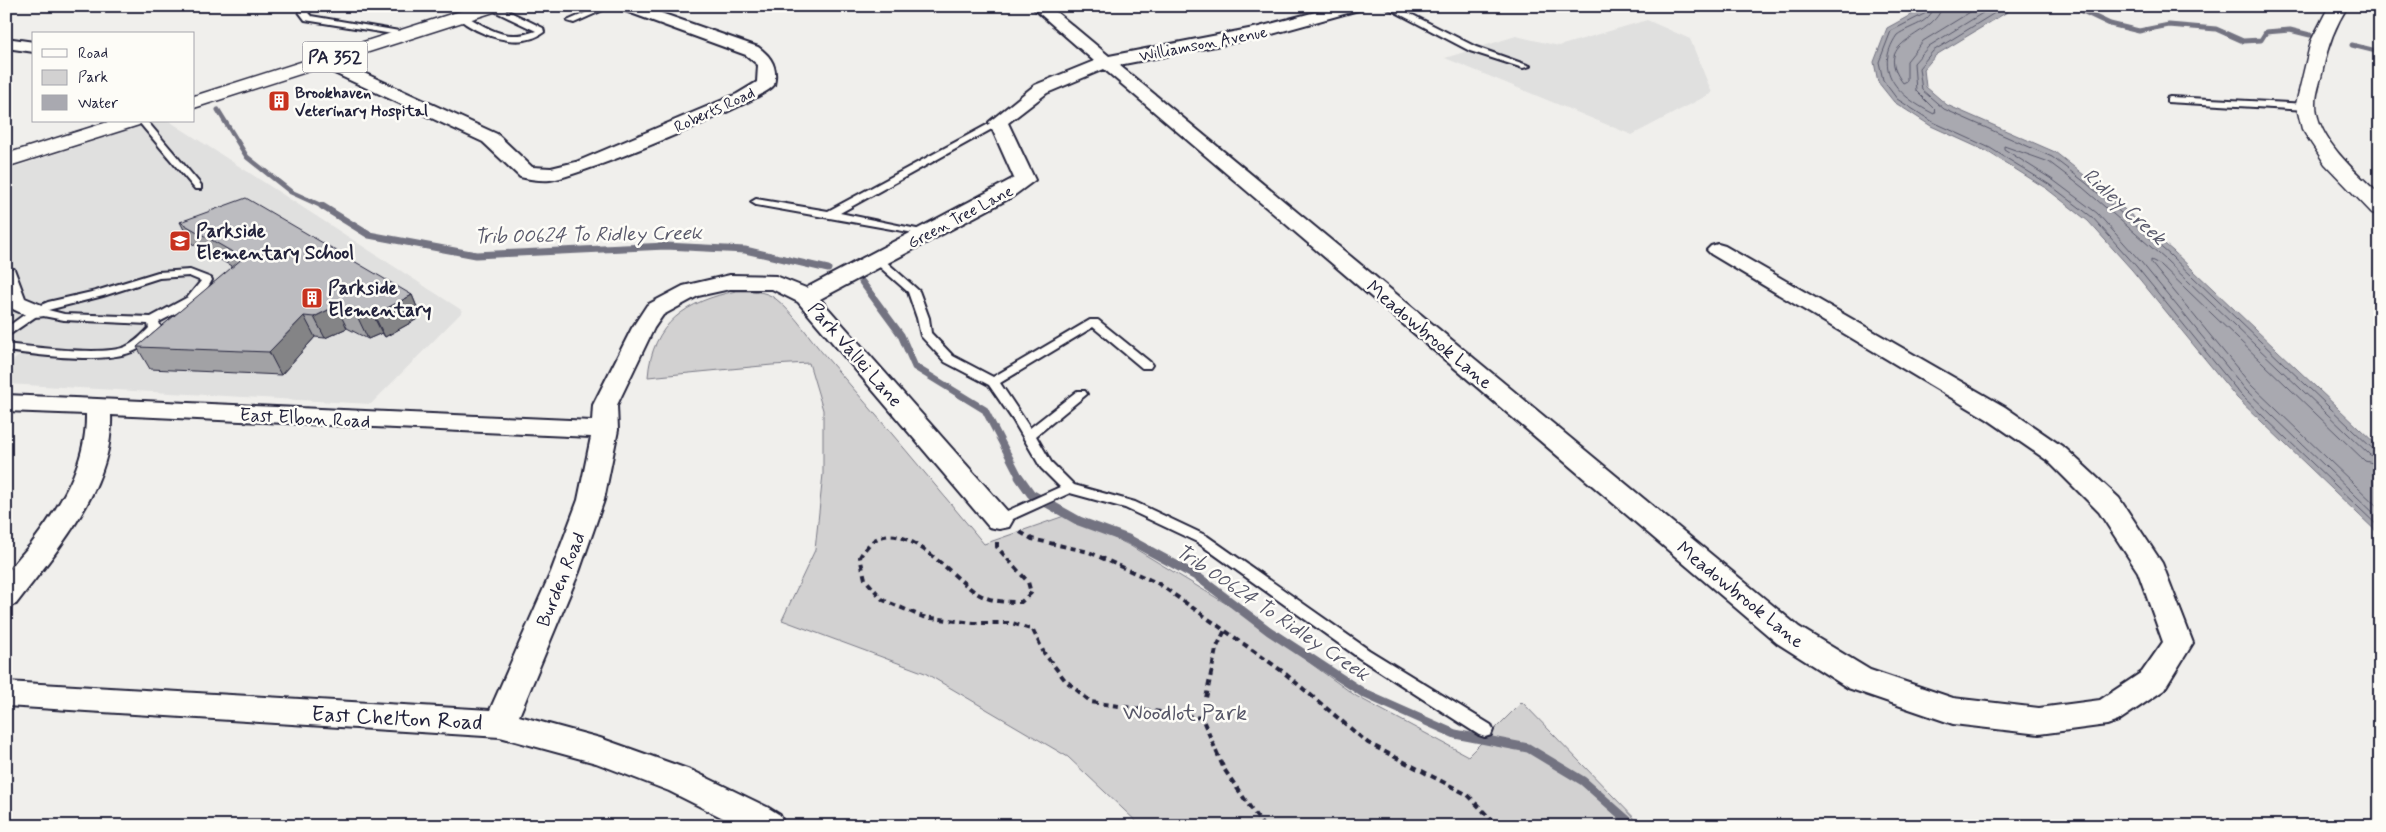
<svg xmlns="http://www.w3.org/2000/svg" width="2386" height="832" font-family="Mynerve,sans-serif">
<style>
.built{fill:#e0e0df}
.green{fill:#d2d1d1;stroke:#7a7a86}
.water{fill:#a9a9b0;stroke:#737381}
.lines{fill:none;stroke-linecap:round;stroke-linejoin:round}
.shore{stroke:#58586a;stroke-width:1}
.stream-far2{stroke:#737381;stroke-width:5}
.stream-far1{stroke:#737381;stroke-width:7}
.stream{stroke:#737381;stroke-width:9}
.lane-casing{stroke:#22223b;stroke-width:4}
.street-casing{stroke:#22223b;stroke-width:4}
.secondary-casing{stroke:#22223b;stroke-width:3}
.primary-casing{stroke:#22223b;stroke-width:3}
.path{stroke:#22223b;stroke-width:4;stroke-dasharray:6 4.5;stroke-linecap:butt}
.lane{fill:#fdfcf7;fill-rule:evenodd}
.street{fill:#fdfcf7;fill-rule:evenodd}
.secondary{fill:#fdfcf7;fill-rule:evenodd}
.primary{fill:#fdfcf7;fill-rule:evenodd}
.wall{fill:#a2a2a5;stroke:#22223b}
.shaded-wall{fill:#848486;stroke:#22223b}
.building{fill:#bcbcc0;stroke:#22223b}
.labels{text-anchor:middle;stroke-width:5;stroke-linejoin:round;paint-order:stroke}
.far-street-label{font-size:16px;fill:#22223b;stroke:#fdfcf7}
.far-poi-label{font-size:16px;font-weight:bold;fill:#22223b;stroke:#fdfcf7;text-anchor:start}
.shield{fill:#fdfcf7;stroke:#646373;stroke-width:1}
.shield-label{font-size:18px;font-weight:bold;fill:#22223b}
.poi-label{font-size:19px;font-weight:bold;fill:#22223b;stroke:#fdfcf7;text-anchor:start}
.street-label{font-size:19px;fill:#22223b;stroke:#fdfcf7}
.water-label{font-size:20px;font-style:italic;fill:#58586a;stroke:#fdfcf7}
.near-park-label{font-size:22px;fill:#575768;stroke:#fdfcf7}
.near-street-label{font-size:22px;fill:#22223b;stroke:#fdfcf7}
</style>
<rect width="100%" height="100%" fill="#f0efec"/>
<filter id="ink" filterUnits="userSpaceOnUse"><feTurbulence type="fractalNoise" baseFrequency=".02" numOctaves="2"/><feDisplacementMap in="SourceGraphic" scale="10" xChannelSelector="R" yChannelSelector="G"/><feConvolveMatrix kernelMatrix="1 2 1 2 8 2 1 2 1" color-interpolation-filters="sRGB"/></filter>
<g filter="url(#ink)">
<path class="built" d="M1647,20L1690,39L1712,93L1632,135L1445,58L1516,36L1559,46Z
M155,121H169L463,311L371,404L6,384V366L19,356L6,354V319L14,313L6,312V170Z"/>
<path class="green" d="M736,291C751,291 764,290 776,299C793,312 811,340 826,357C880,419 932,481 984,544L1067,515L1129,545L1235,609L1356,696L1468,756L1522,702L1642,826H1141L1068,757L925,673L782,620L815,550L823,474V410L809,363L772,365L648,377C652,323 687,301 736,291Z"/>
<path class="water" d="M1927,6H2017L1936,55L1924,69L1926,87L1947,105L2055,152L2089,179L2173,251L2380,448V535L2237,398L2132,270L2088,221L2047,189L1988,152L1931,126L1894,102L1878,82L1874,62L1887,28Z"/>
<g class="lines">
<path class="shore" d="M1928,6L1926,13L1891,31L1879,62L1883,80L1897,99L1933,122L1990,148L2050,185L2092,217L2136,266L2241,395L2380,528
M1934,6C1930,24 1911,25 1897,35C1871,73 1902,98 1934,114L1936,111L1916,91L1914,63L1929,46L1994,6
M1942,6C1936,38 1869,38 1903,83L1907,81V61L1923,41L1980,6
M2006,6L1933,51L1919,68L1922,90L1944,109L2052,157L2086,183L2170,255L2374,450L2380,452
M2380,458L2370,455L2166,260L2082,187L2049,162L2004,146V149L2053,180L2097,213L2141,262L2246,390L2380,519
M2380,465L2365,461L2161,265L2151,260V263L2251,385L2380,509"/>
<path class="stream-far2" d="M2072,6L2110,24L2139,31L2169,25L2216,29L2243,41L2261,40L2266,32L2290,30L2310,35
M2352,45L2380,52
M218,110L247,157L291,192L324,207"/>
<path class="stream-far1" d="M322,206L369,235L476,255L666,246L745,250L828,269
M862,282L901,335L915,367L985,410L1020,478"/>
<path class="stream" d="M1019,477L1031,494L1079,521L1128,539L1198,577L1269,631L1365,694L1455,734L1528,748L1583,781L1634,826"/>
<g class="lane-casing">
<path id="lane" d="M307,6H317L308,13L311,16L405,32L409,34L405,36L305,20L299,12Z
M490,6H498L543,28L544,32C520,51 477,35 457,17L464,15C490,29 505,42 536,31L490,9Z
M601,6H612L574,23L567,21Z
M1384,6H1395L1476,47L1530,66L1523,68L1470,51Z
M2170,97L2307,104L2311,107L2307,110L2167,102V98Z
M998,119L1001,120V124L840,213L931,232V236L756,205L751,202L756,199L828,211Z
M138,121H147L201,185V189H195Z
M878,257L882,258L919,291L929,318L931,333L953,356L993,377L1090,320H1098L1150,362L1152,365L1150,368H1142L1093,327L1000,383L1030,428L1077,391H1085L1087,394L1036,436L1051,462L1074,485L1135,502L1207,536L1369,650L1491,725L1493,730L1491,735L1485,737L1479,735L1359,658L1197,542L1125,508L1070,493L1004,523H994L992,520L994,517L1060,487L1041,468L1013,420L989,385L945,362L921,336L917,318L908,292L874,262L873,260L874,258Z
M190,270L211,278L212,280C201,302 180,311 159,322L161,328L159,330C151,339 143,348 132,352C102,364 39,355 6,351V344C33,347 102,356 125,347C135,343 142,335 149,328L148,324L64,320L38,315L6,337V328L32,309L48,302L96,291L158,272ZM189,276L201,281L188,297L151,317L64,314L48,310L103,296L159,278Z"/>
</g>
<g class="street-casing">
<path id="street" d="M617,6H641L758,47C772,57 778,68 774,85C762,102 576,178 550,180C541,181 529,179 520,177L483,142L317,65L315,61L317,57H329L497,134L532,167L551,168L576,162L737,94L757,82L758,65L746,55L620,9Z
M1031,6H1049L1109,56L1259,27L1338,6H1365L1362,9L1261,37L1119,65L1799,627L1870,670L1953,698L2039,708L2100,700L2142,672L2163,642L2138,572L2099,512L2048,461L1987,419L1711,254L1707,250L1711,246L1718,244L1725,246L2005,407L2066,449L2119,498L2162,563L2193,643L2164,690L2118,721L2107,725L2039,734L1953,724L1848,688L1777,643L1104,69L1047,93L1008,123L1035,180L1012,197L820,299L1009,513L1013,520L1009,527L999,529L989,527L798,302L772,289H730L698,296L663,315L654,328L617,405L618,430L604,500L579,572L519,716L600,738L693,771L767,807L780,815L785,826H739L669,791L596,763L500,737L6,706V682L490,710L551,572L578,500L591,437L111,415C114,487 57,550 16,604L6,607C6,598 4,584 6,576C9,568 26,550 32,543C61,505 87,463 86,414L6,411V395L592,421L593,405L632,328L647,305L683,286L730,275L776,276L806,288L1014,178L989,122L1035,85L1094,61Z
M6,38L34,42V52L6,48Z
M6,268L14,269L25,298L44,306L47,311L44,316C31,319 20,312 8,307Z"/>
</g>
<g class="secondary-casing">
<path id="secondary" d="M2329,6H2348C2335,26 2328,45 2323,69C2321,80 2316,92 2316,103C2315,138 2357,173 2380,195V215L2372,213L2325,164L2302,129L2296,104L2311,41Z"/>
</g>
<g class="primary-casing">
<path id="primary" d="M476,6H502L500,10L194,108V96Z
M111,121H142L139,125L6,167V154Z"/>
</g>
<path class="path" d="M1020,532L1032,539L1089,552L1159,584L1282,671L1368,743L1468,795L1497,826
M997,542V547L1028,582L1031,593L1021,602C1006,602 994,602 980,595C948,577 893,498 860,557L865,579L883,600L923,617L974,623H1012L1033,630L1044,653L1065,680L1091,702L1202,718L1224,769L1263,826
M1202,718L1216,649L1225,630"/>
<use href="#lane" class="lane"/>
<use href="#street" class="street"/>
<use href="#secondary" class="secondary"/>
<use href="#primary" class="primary"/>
</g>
<path class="wall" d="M180,222L412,295L421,317L385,337L382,333L368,339L347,328L325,338L315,337L281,375L150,369L137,347L233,267L191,243Z"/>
<path class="shaded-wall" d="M412,295L421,317L385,337L374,315Z
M336,306L347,328L325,338L314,317Z
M371,311L382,333L368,339L358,318Z
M304,316L315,337L281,375L269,352Z"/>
<path class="building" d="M246,198L412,295L374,315L371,311L358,318L336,306L314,317L304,316L269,352L137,347L243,258L180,222Z"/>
</g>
<defs>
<g id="building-square" transform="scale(1.125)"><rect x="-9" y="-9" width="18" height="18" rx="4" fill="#c8321e" stroke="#fdfcf7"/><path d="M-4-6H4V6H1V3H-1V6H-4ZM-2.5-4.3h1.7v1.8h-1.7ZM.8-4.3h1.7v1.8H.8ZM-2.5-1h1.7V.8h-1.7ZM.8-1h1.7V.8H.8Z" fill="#fff"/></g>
<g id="school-square" transform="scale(1.125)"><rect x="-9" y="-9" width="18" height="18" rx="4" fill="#c8321e" stroke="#fdfcf7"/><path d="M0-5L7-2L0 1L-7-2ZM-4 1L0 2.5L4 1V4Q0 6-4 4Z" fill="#fff"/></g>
</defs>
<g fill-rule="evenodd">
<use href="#building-square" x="279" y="101"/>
<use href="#school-square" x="180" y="241"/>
<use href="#building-square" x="312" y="298"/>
</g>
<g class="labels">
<g class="far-street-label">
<text transform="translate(1203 43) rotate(-11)" y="6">Williamson Avenue</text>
<text transform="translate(714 109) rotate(-25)" y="6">Roberts Road</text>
<text transform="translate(960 216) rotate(-28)" y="6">Green Tree Lane</text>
</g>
<g class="far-poi-label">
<text x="295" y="98">Brookhaven<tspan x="295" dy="18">Veterinary Hospital</tspan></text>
</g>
<rect class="shield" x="302.5" y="41.5" width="65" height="31" rx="4"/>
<g class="shield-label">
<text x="335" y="63">PA 352</text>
</g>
<g class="poi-label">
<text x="196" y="237">Parkside<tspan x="196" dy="22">Elementary School</tspan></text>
<text x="328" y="294">Parkside<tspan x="328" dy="22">Elementary</tspan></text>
</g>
<g class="street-label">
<text transform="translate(1430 334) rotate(40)" y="7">Meadowbrook Lane</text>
<text transform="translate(856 354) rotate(49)" y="7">Park Vallei Lane</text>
<text transform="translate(305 417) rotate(3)" y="7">East Elbon Road</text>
<text transform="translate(560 579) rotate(-68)" y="7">Burden Road</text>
<text transform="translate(1741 594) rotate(39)" y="7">Meadowbrook Lane</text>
</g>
<g class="water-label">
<text transform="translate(2125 206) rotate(42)" y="7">Ridley Creek</text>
<text transform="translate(588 234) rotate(-1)" y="7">Trib 00624 To Ridley Creek</text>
<text transform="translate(1273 612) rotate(34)" y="7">Trib 00624 To Ridley Creek</text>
</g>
<g class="near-park-label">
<text x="1185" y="720">Woodlot Park</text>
</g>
<g class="near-street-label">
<text transform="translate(397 717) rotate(3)" y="8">East Chelton Road</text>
</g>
</g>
<rect width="2386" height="832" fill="none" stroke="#fdfcf7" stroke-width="25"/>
<rect x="12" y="12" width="2361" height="807" fill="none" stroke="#22223b" stroke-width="2" filter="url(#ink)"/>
<rect x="32" y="32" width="162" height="90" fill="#fdfcf7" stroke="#a5a5ac"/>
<rect x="42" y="49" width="25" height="8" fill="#fdfcf7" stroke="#a5a5ac"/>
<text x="78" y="58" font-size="15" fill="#22223b">Road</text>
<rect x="42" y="70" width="25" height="15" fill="#d2d1d1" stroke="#a5a5ac"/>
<text x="78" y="82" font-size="15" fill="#22223b">Park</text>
<rect x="42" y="95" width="25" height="15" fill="#a9a9b0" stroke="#a5a5ac"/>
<text x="78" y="108" font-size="15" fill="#22223b">Water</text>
</svg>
